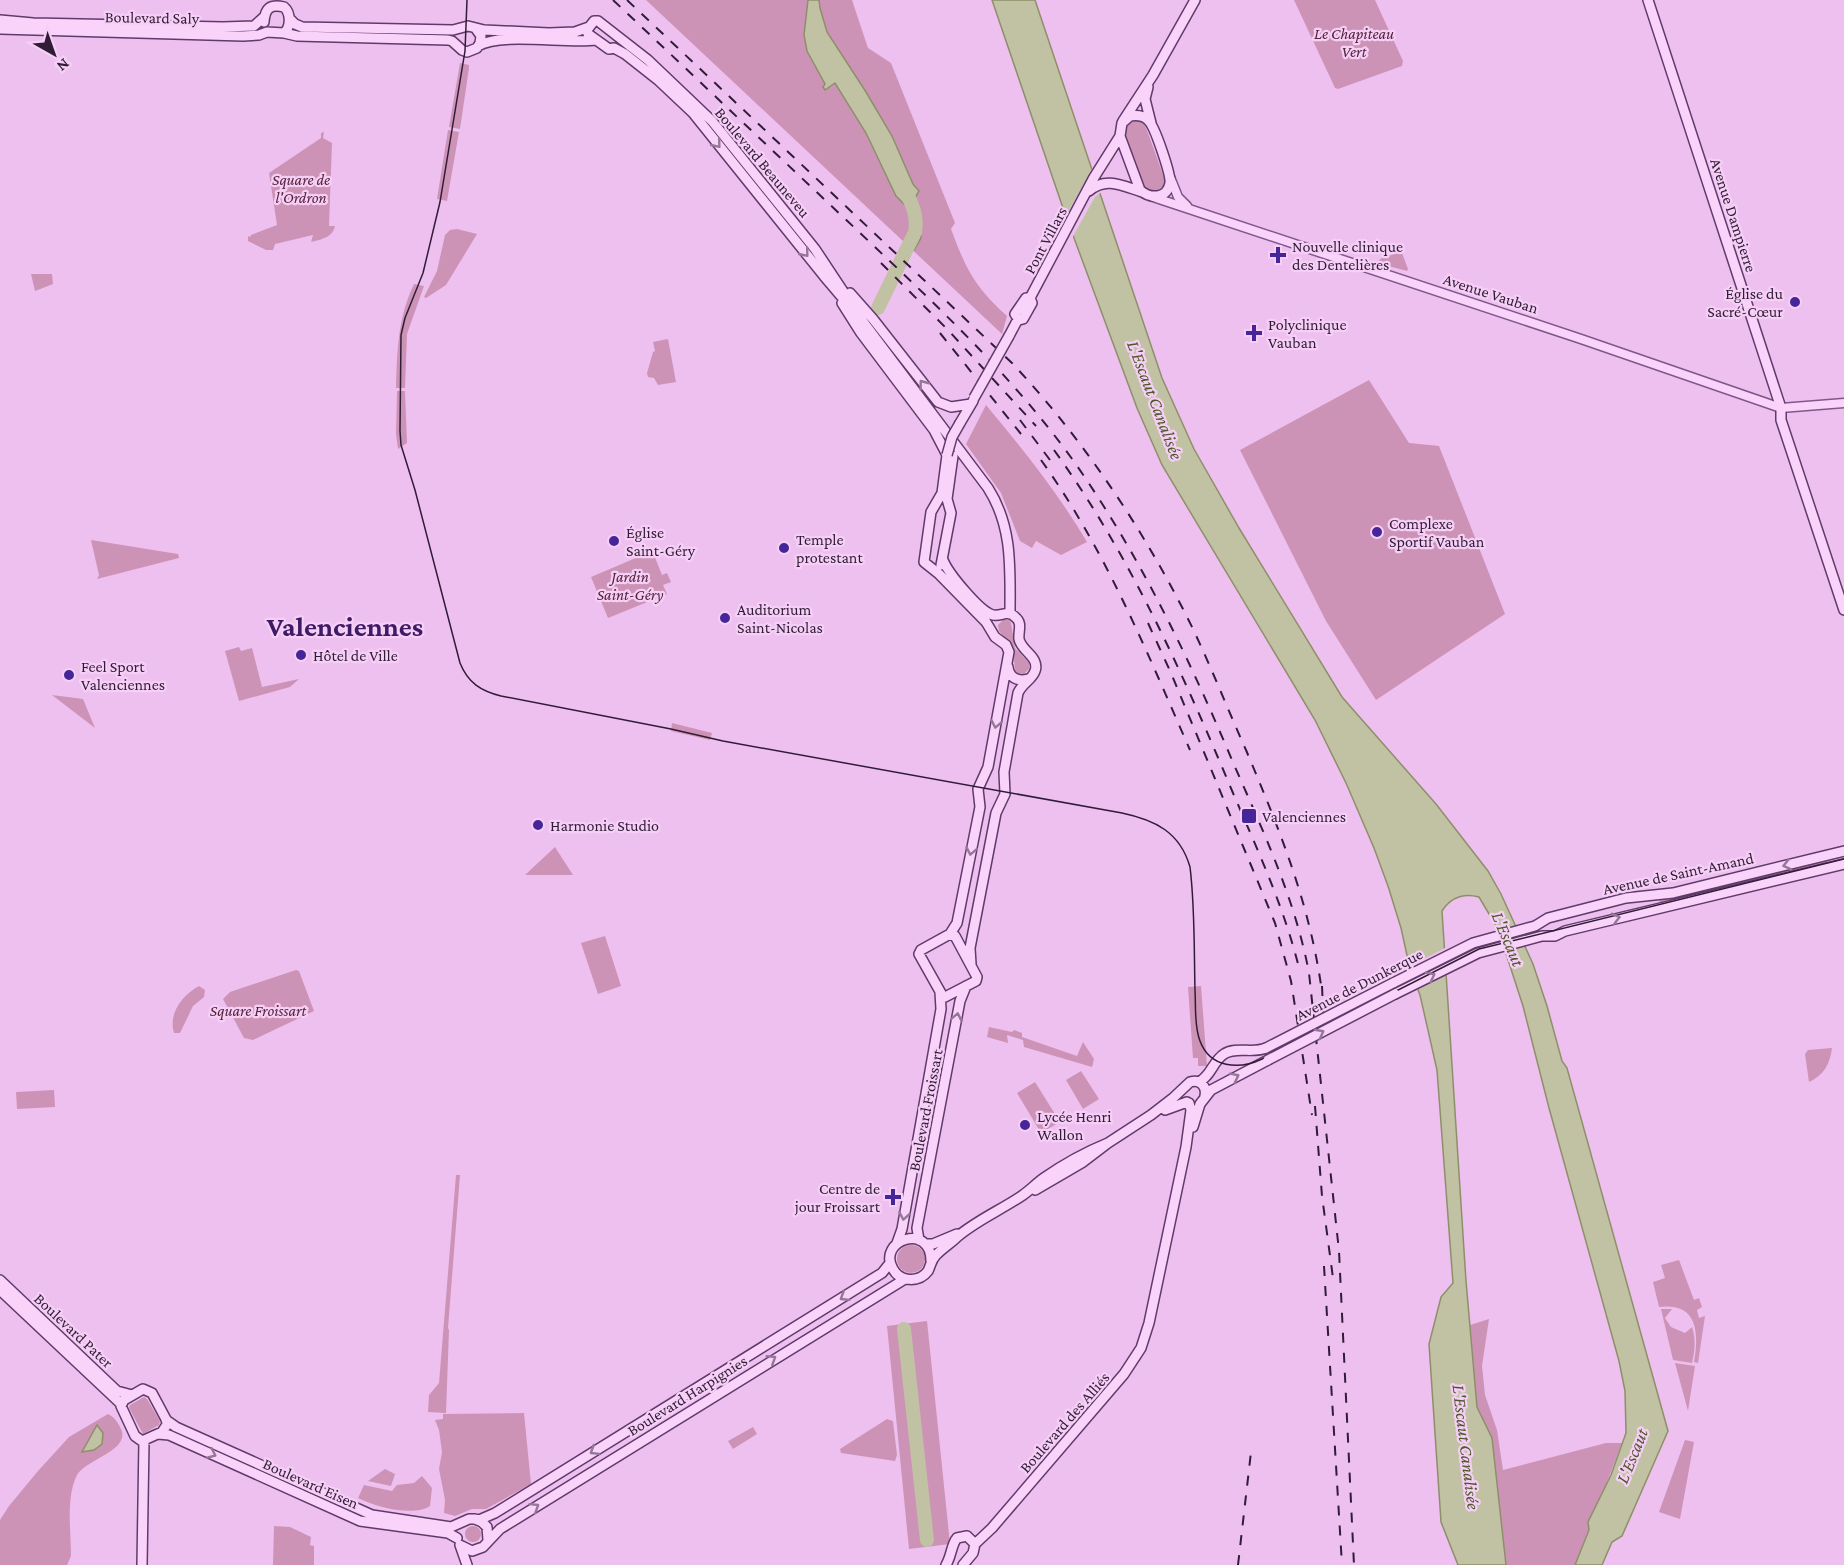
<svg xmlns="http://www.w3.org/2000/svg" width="1844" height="1565" font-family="'Crimson Pro',serif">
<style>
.green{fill:#cd93b6}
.water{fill:#c1c1a3;stroke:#8e8f6a;stroke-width:1.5}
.pier{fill:#eec0ef}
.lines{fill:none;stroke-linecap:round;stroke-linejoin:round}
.river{stroke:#c1c1a3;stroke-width:14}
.tertiary-casing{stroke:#805789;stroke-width:11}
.secondary-casing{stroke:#603b6a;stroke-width:12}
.tertiary{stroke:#f9d3fa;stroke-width:8}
.secondary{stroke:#f9d3fa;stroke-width:9}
.tram{stroke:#311c38;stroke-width:1.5}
.rail{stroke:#311c38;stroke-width:2;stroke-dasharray:10 10;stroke-linecap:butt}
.secondary-bridge-casing{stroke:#603b6a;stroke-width:12;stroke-linecap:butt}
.secondary-bridge{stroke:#f9d3fa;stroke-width:9}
.oneway{stroke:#957899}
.poi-dot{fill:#462599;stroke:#f6cff6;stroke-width:2}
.labels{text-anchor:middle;stroke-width:4.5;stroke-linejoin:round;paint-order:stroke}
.street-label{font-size:16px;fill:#311c38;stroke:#f6cff6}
.park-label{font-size:16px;font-style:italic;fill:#55223a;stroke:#f6cff6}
.poi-label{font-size:16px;fill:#311c38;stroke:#f6cff6;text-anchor:start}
.water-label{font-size:18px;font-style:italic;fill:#4e582b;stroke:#f6cff6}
.town-label{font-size:28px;font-weight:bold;fill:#3f1a66;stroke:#f6cff6}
</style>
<rect width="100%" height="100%" fill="#eec0ef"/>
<path class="green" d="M646,0H852L868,48L891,63L955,223L951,229C966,269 974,286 1007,316L1002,334Z
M1294,0H1375L1403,61L1402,66L1338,89L1335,88Z
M460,63L469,65V68L460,129L449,127Z
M1137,118L1144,122L1165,180V184C1159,191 1155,193 1146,190L1141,184L1125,133V126Z
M448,130L459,132L447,201L437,199Z
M324,132L323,138L332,143L329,226H335C332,238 322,239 311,242L313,235L275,244L273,250H266L248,241V236L250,237L251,235L277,225L269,173L321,138V133Z
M457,229L477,234L446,285L426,298L424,297L437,271L445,235L450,230Z
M1399,252L1402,253L1408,269L1407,271L1381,264L1379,261L1380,259Z
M31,274H52L53,284L35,291Z
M414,284L424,286L407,334L405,388H396C397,351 398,317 414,284Z
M668,339L676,382L658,385L654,378L648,377L647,373L653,352L655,351L653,342Z
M1369,380L1409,443L1439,446L1505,614L1376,700L1326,621L1240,450Z
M397,391H405L407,443L398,449L396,434Z
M986,405C1023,449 1058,493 1087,542L1061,555L1036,541L1032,548L1020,541L1001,493L966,444Z
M91,540L178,554L179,558L97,579L99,575Z
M657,549L658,553L654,555L662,575L667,573L671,582L663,585L667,594L608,618L591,577Z
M1003,620H1009L1011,623L1015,648L1029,663V669L1024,674L1018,673L1015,671L1013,648L999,631L998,625Z
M239,647L241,651L252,648L262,687L299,679L290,687L239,701L225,651Z
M52,695L83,699L95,728Z
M672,723L712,733L710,740L671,731Z
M555,847L573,875H525Z
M1827,858L1828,864L1660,904L1659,897Z
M605,936L621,986L598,994L581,943Z
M296,970L299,971L314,1011L253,1040L244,1038L223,999L230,992Z
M199,986L205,990L204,997L193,1006L180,1033H174C168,1014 182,995 199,986Z
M1201,986L1207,1066H1198V1058H1193L1188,987Z
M989,1027L1012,1032L1014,1030L1022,1033V1037L1077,1056L1083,1042L1094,1059L1092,1067L1024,1047L1023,1040L1007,1035L1008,1043L987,1037Z
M1832,1048C1830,1064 1824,1075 1809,1082L1805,1054L1808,1050Z
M1081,1071L1099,1099L1083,1109L1066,1080Z
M1035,1082L1060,1122L1041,1133L1017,1093Z
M54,1090L55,1107L17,1109L16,1092Z
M456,1175H460L448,1328L449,1330L446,1413L428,1412L429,1395L439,1383Z
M897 1259a14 14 0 1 1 28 0a14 14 0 1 1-28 0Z
M1679,1260L1694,1300L1699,1298L1702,1307L1697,1310L1699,1318L1705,1316L1698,1363L1694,1362C1699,1333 1698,1302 1659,1307L1653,1282L1665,1278L1661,1265Z
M1661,1309H1672L1665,1318L1671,1327L1685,1333L1692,1327C1696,1339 1695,1350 1692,1363L1673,1360Z
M1489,1319L1482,1366L1485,1395L1497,1430L1503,1470L1606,1443H1622L1575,1565H1506L1492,1438L1477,1407L1470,1325Z
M927,1321L950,1544L909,1549L887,1326Z
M1675,1363L1695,1366L1688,1411Z
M144,1397L147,1399L160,1421L159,1425L143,1434L129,1408L130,1405Z
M524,1413L531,1484L486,1509H472L455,1516L444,1513L445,1500L439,1469L442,1452L439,1430L435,1420L443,1419V1414Z
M108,1414C114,1417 117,1421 120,1427C134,1451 83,1459 76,1477C66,1500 71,1531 71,1556L67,1565H0V1520L9,1506L38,1471L69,1437Z
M887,1419L893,1421L897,1455L895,1461L841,1453L840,1449Z
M753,1427L757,1434L733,1449L728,1441Z
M1685,1440L1694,1442L1680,1519L1659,1512Z
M385,1469L395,1474L391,1486L368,1481Z
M422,1476L432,1488L430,1506C414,1517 375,1507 358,1498L364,1485L392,1491L397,1485L414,1483Z
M465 1534a8 8 0 1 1 16 0a8 8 0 1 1-16 0Z
M274,1526L290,1527L311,1537L310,1545L314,1546V1565H273Z"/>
<path class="water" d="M808,0H819L820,8L827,32L866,92L892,136L913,184L919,191L912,203L914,210H917L921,238L914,250L904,241L912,224L909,214L912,212L909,204L905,205L896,196L866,133L835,83L825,90L823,87L825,84L807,51L804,35Z
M992,0H1035L1162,378L1194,449L1239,528L1342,697L1436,804L1488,871L1501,894L1533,964L1547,1006L1562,1061L1567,1068L1668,1431L1622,1536L1612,1542L1602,1565H1575L1589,1530L1588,1522L1611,1475L1626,1433L1625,1391L1619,1361L1549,1108L1523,1006L1498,929L1479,897C1464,893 1451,897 1442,911L1466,1281L1477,1407L1492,1438L1506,1565H1458L1441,1522L1429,1344L1441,1297L1453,1283L1437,1070L1420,995L1410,969L1401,928L1388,886L1374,848L1346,783L1315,720L1162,465L1137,408L1064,211Z
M97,1425L103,1433L102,1444L94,1450L82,1452Z"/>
<path class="pier" d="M1094,165L1103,191L1095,197L1071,240L1064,219Z
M1447,947L1449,974L1415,991L1406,968Z"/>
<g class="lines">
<path class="river" d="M878,308L915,232C918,216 912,204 905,190
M904,1329L927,1540"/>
<g class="tertiary-casing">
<path id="tertiary" d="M1170,177L1178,197L1187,206
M1153,197L1581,339L1781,408L1844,403"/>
</g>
<g class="secondary-casing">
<path id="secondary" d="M1648,0L1781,408V420L1844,610
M289,18L295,24L302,27L453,30L468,26L484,30L549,33L575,32L589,27
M0,20L33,23L223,27L254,26L264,17
M264,22C265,8 270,4 284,7C291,13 291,27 284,33
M0,29L243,36L259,35L267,32L284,33L297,36L448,40L452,41L462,50L467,52L477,48L480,43L481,36L476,29
M478,46C500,32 567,44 596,40
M1148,87L1145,99L1151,123
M1130,116C1137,115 1143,115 1148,120C1155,126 1171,175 1170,183C1167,199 1150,199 1140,190L1120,136L1122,123Z
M1123,121L1153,75L1195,0
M1089,191C1106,176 1123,186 1142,192
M850,293L873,319L938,402L951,407L971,404
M1026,298H1030L1032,303L1023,319L1019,320L1015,314Z
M1030,298L1093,179L1120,136
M842,303L861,333L934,430L947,455L942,493L931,512L924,562L939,574L986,622L995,637L1006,645L1009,652L988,767L978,789L980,807L957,923L950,934
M864,323L824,276L693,113L658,80L625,54L614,48L609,49L588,34L587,30L594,21H598L648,60L712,121L815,249L864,323L988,488C1013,527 1010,569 1010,614
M1009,336L1018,319
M960,423L973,401
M943,560C948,573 980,612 993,615C1001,617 1008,609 1015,617C1023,623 1018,631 1019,639C1021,651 1040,657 1035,671C1032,680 1022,683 1018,693L1004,772L1005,794L996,813L970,948L971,964
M941,565L951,513L947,499L953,456
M1008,667C1009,677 1017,682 1028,679
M950,934L955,936L977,977L976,981L945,997L942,995L919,954L921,950Z
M1393,983L1473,943L1535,926L1548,918L1626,898L1673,893L1844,851
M1395,994L1478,953L1542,936H1555L1565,931L1844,864
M1199,1082C1211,1076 1213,1061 1224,1054C1236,1046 1253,1054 1266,1048
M1165,1110L1187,1102
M1193,1127L1200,1104L1211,1090L1268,1060
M1035,1190L1083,1162L1108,1143L1151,1115L1173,1098L1190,1082C1200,1079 1207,1086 1205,1096
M919,1240L917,1228L960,1001L966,986
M897,1243L902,1229L941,1009L940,992
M925,1244H933L957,1234
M931,1261C931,1222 876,1240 893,1269C900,1282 919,1283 928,1271C931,1265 931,1260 936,1255C943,1248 951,1243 957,1237C977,1220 1001,1210 1023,1195C1030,1190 1037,1183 1044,1178C1064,1164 1086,1152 1108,1143
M0,1280L117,1391L132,1395
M0,1290L121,1404
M143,1389L152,1393L168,1423L162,1432L142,1441L135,1436L121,1406L124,1400Z
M166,1420L176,1427L372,1515L451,1527L469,1519H475L482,1522L487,1527L488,1540
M158,1434L169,1435L360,1521L448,1533L457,1538
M479,1520L495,1513L882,1273L890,1263
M460,1545L467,1565
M462,1546L472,1551L483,1547L500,1529L905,1279
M142,1565L144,1440
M946,1565C952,1555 951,1545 957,1538L967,1536L975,1544
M963,1565L973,1553L975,1544L992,1528L1124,1374L1141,1348L1149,1323L1186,1147L1191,1110L1189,1103"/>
</g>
<use href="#tertiary" class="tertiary"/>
<use href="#secondary" class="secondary"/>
<path class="tram" d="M467,0L465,51L440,202L423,273L405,318L401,335L400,431L401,445L415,490L460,663C468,683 481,691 501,696L671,729L723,741L1122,813C1155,820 1180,832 1190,867C1195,907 1194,950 1195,991C1196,1006 1194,1026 1200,1041C1210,1068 1239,1070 1262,1059L1479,949L1844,859"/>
<path class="rail" d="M613,0C695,77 776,154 858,231C935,304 1013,376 1075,463C1140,556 1188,656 1232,760C1262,829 1295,898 1309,973L1339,1251L1354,1565
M627,0L1012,363C1085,441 1146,533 1193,629C1212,669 1228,710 1246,750C1280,831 1310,904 1322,992
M881,263L949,331L1036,426
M940,333L1021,434
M1020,420L1056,468
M1054,450C1130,555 1183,674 1233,793C1258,851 1285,909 1300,972
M1041,460C1105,549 1146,650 1190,750
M1148,623L1171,673L1275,923L1291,981L1312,1115
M1322,986L1324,1031
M1315,1106L1322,1196L1333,1278
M1324,1266L1342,1565
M1238,1565L1251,1452"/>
<g class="secondary-bridge-casing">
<path id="secondary-bridge" d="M974,398L1009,336
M947,455L952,437L960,423
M1266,1048L1393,983
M1268,1060L1395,994"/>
</g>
<use href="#secondary-bridge" class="secondary-bridge"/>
</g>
<defs><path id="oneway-chevron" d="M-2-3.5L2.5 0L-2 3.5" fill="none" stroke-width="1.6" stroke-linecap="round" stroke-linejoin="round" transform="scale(1.5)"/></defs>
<g class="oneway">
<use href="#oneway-chevron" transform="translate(717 144) rotate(51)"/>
<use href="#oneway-chevron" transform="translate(805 253) rotate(51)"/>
<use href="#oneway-chevron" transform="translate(923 384) rotate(-127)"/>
<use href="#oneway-chevron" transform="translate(996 724) rotate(101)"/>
<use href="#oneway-chevron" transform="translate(971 851) rotate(101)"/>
<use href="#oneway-chevron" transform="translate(1787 865) rotate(166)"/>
<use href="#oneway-chevron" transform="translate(1616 918) rotate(-14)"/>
<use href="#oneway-chevron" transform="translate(1431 976) rotate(-27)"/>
<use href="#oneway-chevron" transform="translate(957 1017) rotate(-79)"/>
<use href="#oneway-chevron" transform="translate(1320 1033) rotate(-28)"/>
<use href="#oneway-chevron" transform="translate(1235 1077) rotate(-27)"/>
<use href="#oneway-chevron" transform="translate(904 1216) rotate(100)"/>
<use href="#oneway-chevron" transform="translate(844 1297) rotate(148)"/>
<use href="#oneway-chevron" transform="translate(772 1359) rotate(-32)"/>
<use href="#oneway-chevron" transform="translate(594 1451) rotate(148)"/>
<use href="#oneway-chevron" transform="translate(212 1454) rotate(24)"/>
<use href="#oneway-chevron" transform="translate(535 1507) rotate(-32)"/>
</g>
<g class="poi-dot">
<path d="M1275 246h6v6h6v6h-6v6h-6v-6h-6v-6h6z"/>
<circle cx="1795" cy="302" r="6"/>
<path d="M1251 324h6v6h6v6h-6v6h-6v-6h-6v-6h6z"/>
<circle cx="1377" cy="532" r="6"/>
<circle cx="614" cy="541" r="6"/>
<circle cx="784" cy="548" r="6"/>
<circle cx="725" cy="618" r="6"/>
<circle cx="301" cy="655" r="6"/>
<circle cx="69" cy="675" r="6"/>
<rect x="1241" y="808" width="16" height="16" rx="3"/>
<circle cx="538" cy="825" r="6"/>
<circle cx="1025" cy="1125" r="6"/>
<path d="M890 1188h6v6h6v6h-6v6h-6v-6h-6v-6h6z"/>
</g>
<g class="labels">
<g class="street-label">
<text transform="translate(152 17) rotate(1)" y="6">Boulevard Saly</text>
<text transform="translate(763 162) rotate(50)" y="6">Boulevard Beauneveu</text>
<text transform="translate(1734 215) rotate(72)" y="6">Avenue Dampierre</text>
<text transform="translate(1045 240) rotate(-62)" y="6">Pont Villars</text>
<text transform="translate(1491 293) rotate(18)" y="6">Avenue Vauban</text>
<text transform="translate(1678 873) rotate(-12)" y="6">Avenue de Saint-Amand</text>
<text transform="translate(1359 984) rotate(-27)" y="6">Avenue de Dunkerque</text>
<text transform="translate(925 1110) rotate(-79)" y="6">Boulevard Froissart</text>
<text transform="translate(74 1330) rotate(43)" y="6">Boulevard Pater</text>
<text transform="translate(687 1395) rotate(-32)" y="6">Boulevard Harpignies</text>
<text transform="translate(1064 1422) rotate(-49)" y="6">Boulevard des Alliés</text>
<text transform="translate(311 1483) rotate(24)" y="6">Boulevard Eisen</text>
</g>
<g class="park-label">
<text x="1354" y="39">Le Chapiteau<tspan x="1354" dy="18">Vert</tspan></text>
<text x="301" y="185">Square de<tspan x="301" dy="18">l'Ordron</tspan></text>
<text x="630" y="582">Jardin<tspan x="630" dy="18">Saint-Géry</tspan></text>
<text x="258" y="1016">Square Froissart</text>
</g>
<g class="poi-label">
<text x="1292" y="252">Nouvelle clinique<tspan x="1292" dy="18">des Dentelières</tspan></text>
<text x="1783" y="299" text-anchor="end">Église du<tspan x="1783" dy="18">Sacré-Cœur</tspan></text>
<text x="1268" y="330">Polyclinique<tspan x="1268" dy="18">Vauban</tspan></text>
<text x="1389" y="529">Complexe<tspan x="1389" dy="18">Sportif Vauban</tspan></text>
<text x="626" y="538">Église<tspan x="626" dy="18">Saint-Géry</tspan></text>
<text x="796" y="545">Temple<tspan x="796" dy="18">protestant</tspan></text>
<text x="737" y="615">Auditorium<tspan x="737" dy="18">Saint-Nicolas</tspan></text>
<text x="313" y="661">Hôtel de Ville</text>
<text x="81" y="672">Feel Sport<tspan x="81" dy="18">Valenciennes</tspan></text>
<text x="1262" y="822">Valenciennes</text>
<text x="550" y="831">Harmonie Studio</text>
<text x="1037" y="1122">Lycée Henri<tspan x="1037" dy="18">Wallon</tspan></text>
<text x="880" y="1194" text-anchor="end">Centre de<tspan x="880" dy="18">jour Froissart</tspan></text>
</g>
<g class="water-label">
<text transform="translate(1155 400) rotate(69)" y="6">L'Escaut Canalisée</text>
<text transform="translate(1508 939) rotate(67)" y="6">L'Escaut</text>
<text transform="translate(1466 1447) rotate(83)" y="6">L'Escaut Canalisée</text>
<text transform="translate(1632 1456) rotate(-68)" y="6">L'Escaut</text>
</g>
<g class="town-label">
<text x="345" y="636">Valenciennes</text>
</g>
</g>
<g transform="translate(54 54) rotate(140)" stroke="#f6cff6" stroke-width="4.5" paint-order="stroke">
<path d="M0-4.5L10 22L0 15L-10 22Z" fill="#311c38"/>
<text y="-9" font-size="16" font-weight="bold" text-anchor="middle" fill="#311c38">N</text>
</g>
</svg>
